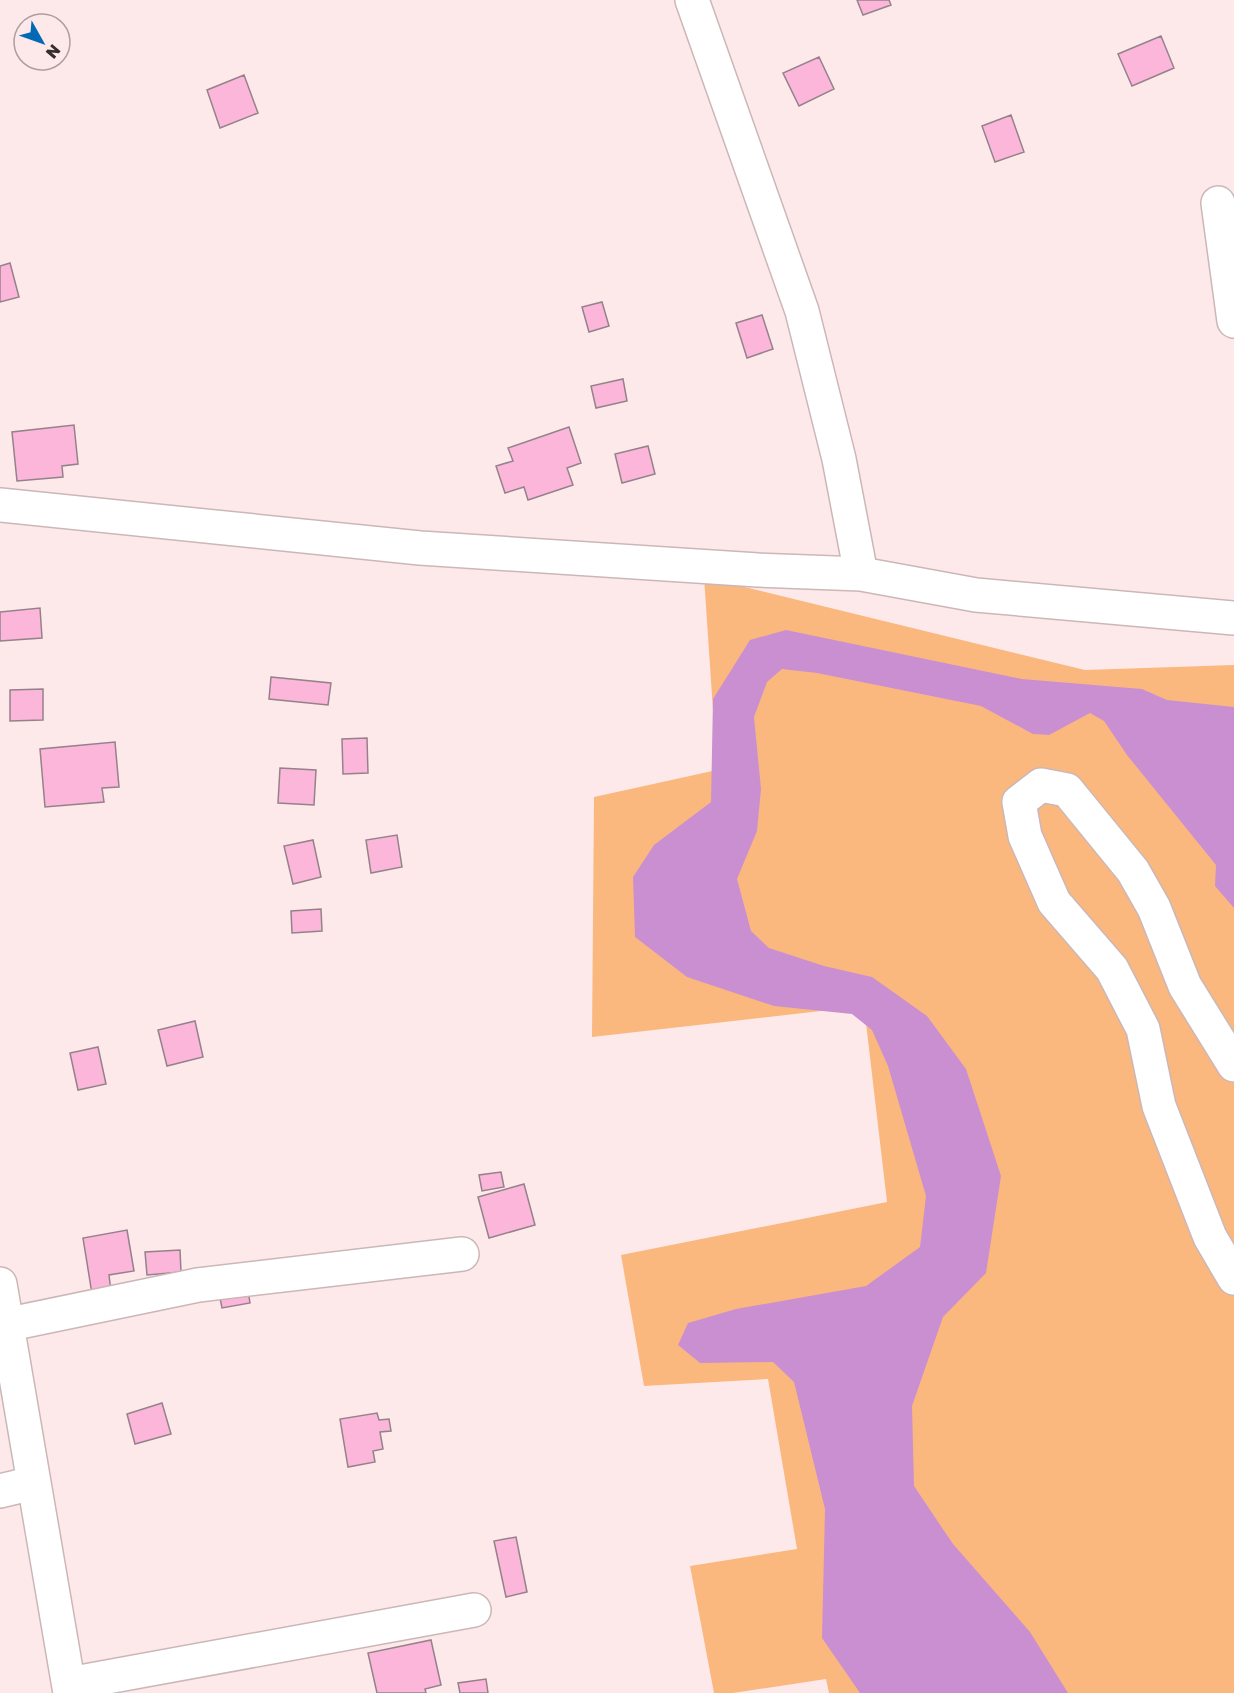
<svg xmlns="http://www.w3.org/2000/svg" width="1234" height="1693" font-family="'Golos Text',sans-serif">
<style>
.green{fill:#fab87f}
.water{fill:#ca8fd1}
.building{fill:#fbb6d9;stroke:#94828b;stroke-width:1.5}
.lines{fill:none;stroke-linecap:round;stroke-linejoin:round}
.minor-casing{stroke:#ccb7b8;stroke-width:36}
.minor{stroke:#fff;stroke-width:33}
</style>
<rect width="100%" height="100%" fill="#fee9ea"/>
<path class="green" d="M704,577L1085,670L1234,665V1693H829L826,1679L733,1693H714L690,1566L797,1549L768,1379L644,1386L621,1255L887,1202L864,1006L592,1037L594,797L717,770Z"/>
<path class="water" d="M786,630L1022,679L1142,689L1167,700L1234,707V908L1215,886L1216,865L1127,755L1104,721L1090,713L1049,735L1033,734L981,706L817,673L782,669L767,682L754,717L761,789L757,831L737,879L751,931L769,948L824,966L872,977L927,1016L966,1069L1001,1176L986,1273L943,1317L912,1406L914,1486L953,1544L1030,1632L1068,1693H860L822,1638L825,1509L794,1382L773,1362L700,1363L678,1345L688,1323L736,1309L866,1286L920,1247L926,1196L888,1066L872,1030L852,1014L774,1006L687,977L635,937L633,877L654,845L711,802L713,699L750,640Z"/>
<path class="building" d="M857,0H889L891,5L863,15Z
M1161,36L1174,68L1132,86L1118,54Z
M819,57L834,89L799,106L783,73Z
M244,75L258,113L220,128L207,90Z
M1011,115L1024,152L995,162L982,126Z
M10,263L19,297L0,302V266Z
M602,302L609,326L589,332L582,307Z
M762,315L773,349L747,358L736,323Z
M623,379L627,401L596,408L591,386Z
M74,425L78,464L62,466L63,477L17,481L12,432Z
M569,427L581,463L567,468L573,485L528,500L524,487L505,493L496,466L513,461L508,448Z
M648,446L655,474L622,483L615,454Z
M40,608L42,638L0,641V612Z
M271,677L331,683L328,705L269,699Z
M43,689V720L10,721V690Z
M367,738L368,773L343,774L342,739Z
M115,742L119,787L102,788L104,802L45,807L40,749Z
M280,768L316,770L314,805L278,803Z
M397,835L402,867L371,873L366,840Z
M313,840L321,877L293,884L284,846Z
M321,909L322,931L292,933L291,911Z
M195,1021L203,1057L167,1066L158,1030Z
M98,1047L106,1084L78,1090L70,1053Z
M501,1172L504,1187L482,1191L479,1175Z
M524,1184L535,1225L489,1238L478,1197Z
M127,1230L134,1271L109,1275L111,1291L92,1294L83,1238Z
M180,1250L181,1272L147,1275L145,1252Z
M247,1284L250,1303L222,1308L218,1288Z
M162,1403L171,1434L135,1444L127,1414Z
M377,1413L379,1420L389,1419L391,1431L380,1432L383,1449L373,1451L375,1462L348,1467L340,1419Z
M516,1537L527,1592L506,1597L494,1541Z
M431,1640L441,1685L425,1689L426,1693H377L368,1653Z
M486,1679L488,1693H460L458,1683Z"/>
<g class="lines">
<g class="minor-casing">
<path id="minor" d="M692,0L802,311L839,459L861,574
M1218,203L1234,321
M0,505L420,548L758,570L861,574L976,595L1234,618
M1234,1065L1185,986L1154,908L1133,871L1067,790L1041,785L1019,802L1025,836L1054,902L1112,969L1143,1029L1159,1106L1210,1237L1234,1278
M0,1284L70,1693
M0,1326L198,1285L462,1254
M0,1491L33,1483
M69,1684L474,1610"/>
</g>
<use href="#minor" class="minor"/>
</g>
<g transform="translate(42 42) rotate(130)"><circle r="28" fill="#fee9ea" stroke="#ae9e9f" stroke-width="1.5"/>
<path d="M0-4.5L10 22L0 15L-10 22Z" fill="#0269b5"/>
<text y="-9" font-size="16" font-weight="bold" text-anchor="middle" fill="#362e2e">N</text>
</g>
</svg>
